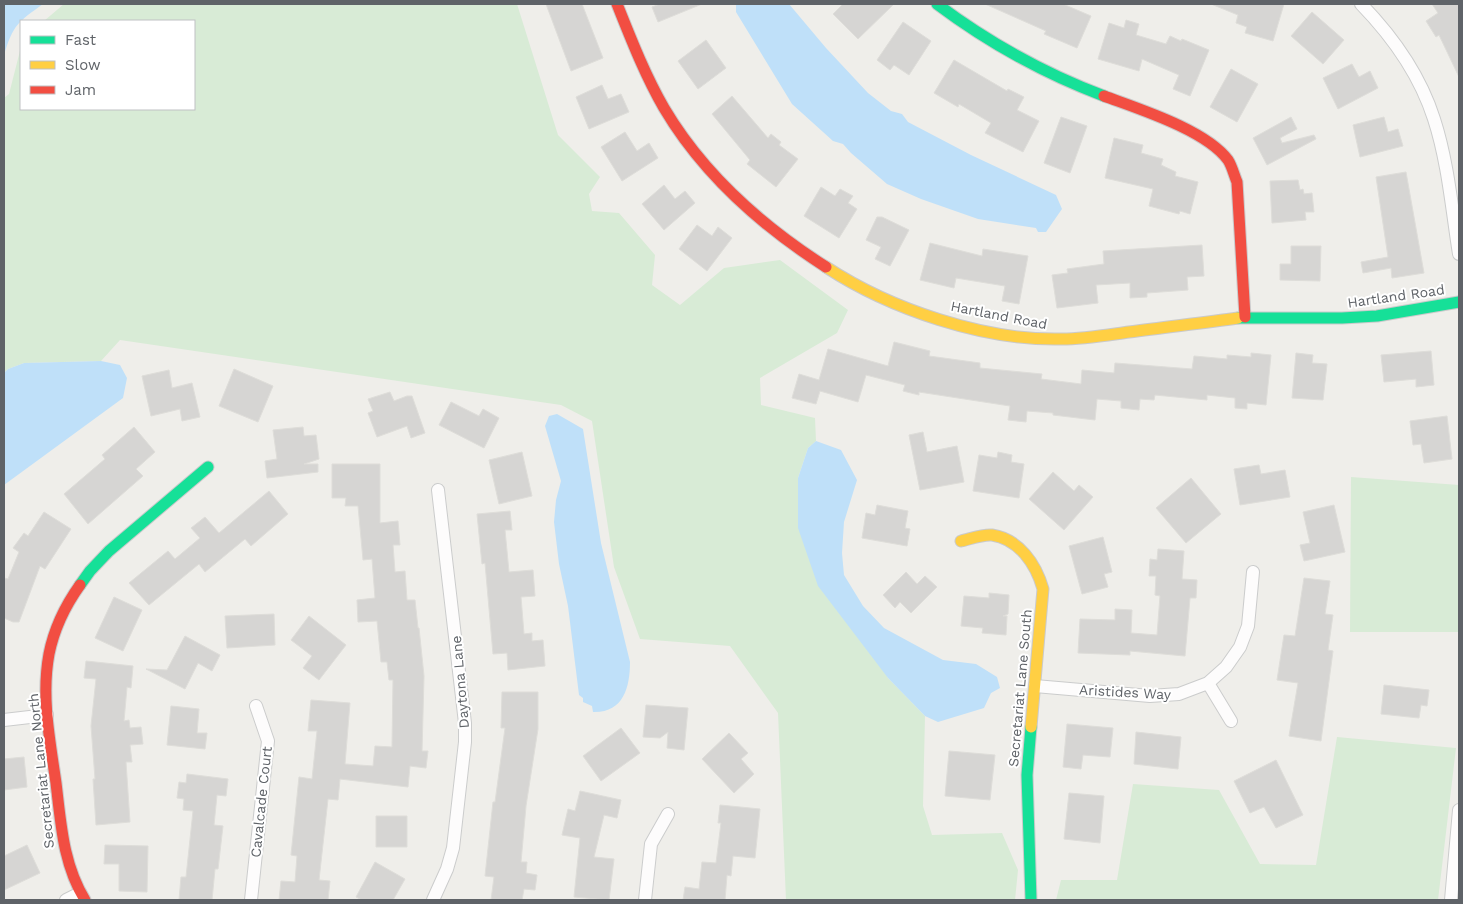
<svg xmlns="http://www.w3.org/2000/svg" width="1463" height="904" font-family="'Work Sans',sans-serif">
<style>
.green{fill:#d8ebd6}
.water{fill:#bfe0f9}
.building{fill:#d6d5d3;stroke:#deddd9}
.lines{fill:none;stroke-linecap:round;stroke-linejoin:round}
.street-casing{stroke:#cbcccc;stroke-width:14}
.fast-casing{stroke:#cacacb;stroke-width:13}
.slow-casing{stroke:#cacacb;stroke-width:13}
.jam-casing{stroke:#cacacb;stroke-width:13}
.street{stroke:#fdfcfc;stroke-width:12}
.fast{stroke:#16e098;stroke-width:11}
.slow{stroke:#ffcf43;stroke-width:11}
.jam{stroke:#f24e42;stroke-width:11}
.labels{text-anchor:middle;stroke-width:4;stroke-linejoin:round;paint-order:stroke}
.street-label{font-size:14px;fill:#5f6368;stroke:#fff}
</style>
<rect width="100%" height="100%" fill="#efeeea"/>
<path class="green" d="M64,4H517L558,135L600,177L589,194L592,211L619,213L655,255L652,285L680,305L724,268L780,260L848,310L837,333L760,378L761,405L815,418L816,441L808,448L798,478L888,678L925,716L923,806L932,835L1002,833L1018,870L1015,900H786L778,713L730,646L640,639L614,567L592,421L561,405L120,340L101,361L24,363L8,369L4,373V98L9,94L21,47V109H194V21H44Z
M1351,477L1459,485V632H1350Z
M1337,737L1456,748L1438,900H1056L1061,880H1117L1133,784L1219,790L1260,864L1316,865Z"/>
<path class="water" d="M4,4H43C18,22 13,25 4,55Z
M736,4H789L826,48L868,93L891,111L902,114L908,122L971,155L1056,195L1062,209L1046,232H1038L1036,228L978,219L921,199L887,184L851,153L843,144L833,141L792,104L736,12Z
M101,361L120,365L127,378L123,398L4,485V373L8,369L24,363Z
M557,414L583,429L601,543L630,662C630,688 623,713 593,712L592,706L583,702V698L579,695L568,606L559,564L554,522L556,500L561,481L545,426L549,416Z
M816,441L841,450L857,480L844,522L842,553L844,575L863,606L884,628L943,660L976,664L997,677L1000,688L991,693L984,708L938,722L925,716L888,678L818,586L798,528V478L808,448Z"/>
<path class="building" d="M546,4H582L603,58L571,71Z
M660,4H702L658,22L652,7Z
M843,4H894L858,39L833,14Z
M985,4H1063L1091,16L1077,48L1044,34L1046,31Z
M1211,4H1284L1273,41L1245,33L1247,27L1236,23L1238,15Z
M1432,4H1459V77L1439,35L1436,37L1426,21L1438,13Z
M1312,12L1344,40L1323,64L1291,36Z
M1126,20L1139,24L1136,35L1166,44L1170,36L1181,41L1182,39L1209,50L1190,96L1173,89L1179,75L1142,59L1139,71L1098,59L1109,23L1124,28Z
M903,22L931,41L909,75L894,65L890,70L877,60Z
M706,40L726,68L698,89L678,61Z
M954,60L1007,91L1008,89L1024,97L1017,110L1039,121L1023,152L985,133L991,123L959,104L958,107L934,93Z
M1352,64L1359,77L1370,71L1378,88L1338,109L1323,78Z
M1231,69L1258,84L1237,122L1210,107Z
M602,85L608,99L621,94L629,112L589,129L576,97Z
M732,96L768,138L771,134L781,142L779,145L798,159L776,187L747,164L750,160L712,114Z
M1061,117L1087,126L1070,173L1044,163Z
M1291,117L1297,129L1280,138L1282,143L1314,135L1316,139L1267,165L1253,138Z
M1384,117L1388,132L1398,129L1403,146L1360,157L1353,125Z
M625,132L637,151L649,143L658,158L622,181L601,147Z
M1114,138L1143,145L1141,153L1163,159L1161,165L1176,172L1175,176L1198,182L1190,214L1180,211L1179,214L1149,206L1153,189L1105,178Z
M1406,172L1424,273L1392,278L1391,268L1363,273L1361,262L1388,257L1376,177Z
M1298,180L1300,190L1303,189L1304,194L1312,193L1314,212H1305L1306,220L1272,223L1270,181Z
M664,185L675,199L685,191L695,203L664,230L642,204Z
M821,187L835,196L840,189L853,196L848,203L857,209L839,238L804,216Z
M877,217H882L909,230L890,266L875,259L881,247L866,240Z
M697,225L712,236L718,227L732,238L707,271L679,249Z
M930,243L982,256L983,249L1028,256L1019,304L1002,301L1005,286L956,278L954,288L920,280Z
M1202,245L1204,276L1187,277L1188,290L1147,293V297L1130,298V283L1096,285L1098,303L1057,308L1052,275L1068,273L1067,269L1104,264L1103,251Z
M1291,246H1321L1320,281L1280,280V264H1291Z
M894,342L930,351L929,356L980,363V368L1042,374L1041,379L1081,384L1082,370L1114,373L1115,363L1192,369L1194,356L1227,359V355L1251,357V353L1271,355L1266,405L1247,403V409L1235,408V398L1207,395V400L1155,395L1154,400L1140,399L1139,410L1121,408V401L1097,399L1095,420L1053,415V413L1027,411L1026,422L1008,420L1010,406L919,392V395L903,391L905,385L866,375L858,402L820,391L816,404L792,398L799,374L819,380L828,349L888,366Z
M1431,351L1434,385L1416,387V379L1384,382L1381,355Z
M1296,353L1313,355L1312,363L1327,364L1323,400L1292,398Z
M234,369L273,386L258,422L219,406Z
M169,370L172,388L192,383L200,417L182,421L180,409L151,416L142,376Z
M390,392L394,401L407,396H412L425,433L411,438L407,426L377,437L368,413L373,411L368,399Z
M451,402L479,416L483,409L499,418L484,448L439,425Z
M1447,416L1452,459L1424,463L1421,444L1413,445L1410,421Z
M134,427L155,452L136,469L143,476L88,524L64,494L105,459L102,455Z
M303,427L304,436L316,435L319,459L304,464H318V472L267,478L265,461L277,459L273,430Z
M923,432L927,452L957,446L964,482L920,490L909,435Z
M522,452L532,496L499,504L489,460Z
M998,452L1012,455L1011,462L1024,464L1019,498L973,491L979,455L997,458Z
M332,464H380V523L398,521L400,545H393L395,572L405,571L407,600H415L418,628H419L424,676L422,751H428L426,768L410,766L408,787L340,779L338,800L328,799L319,880L330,881L328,900H279L281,881L295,882L297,856L291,855L299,777L312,779L317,731H308L311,700L350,703L345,764L373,766L375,746L392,747L393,680H389L387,662H381L377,621L358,622L357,600L375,598L372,559L363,560L358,506H345L346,498H332Z
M1259,465L1261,474L1285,470L1290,497L1240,505L1234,469Z
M1053,472L1074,491L1079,485L1093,497L1064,530L1029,499Z
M1191,478L1221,514L1186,543L1156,508Z
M269,491L288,514L251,546L245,539L205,572L199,564L149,605L129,583L168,551L175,559L200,538L191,528L205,517L219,533Z
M877,505L908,511L905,528L910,529L907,546L862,538L866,513L875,515Z
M1334,505L1345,552L1304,561L1300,545L1310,543L1303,512Z
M510,511L512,530H505L509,572L533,570L535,596L521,597L524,634L532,633V641L543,640L545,666L508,670L507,653L493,654L485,563L482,564L477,514Z
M44,512L71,529L45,569L40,566L19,622H13L4,618V578L8,579L19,552L13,548L24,533L28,536Z
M1103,537L1112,572L1104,574L1108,587L1082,594L1069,546Z
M1158,549L1184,551L1182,579L1197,580L1196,598H1190L1185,656L1130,651V655L1078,653L1080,619L1115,620V609L1132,610L1131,633L1157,635L1160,596L1155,595L1156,576H1149L1150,559L1157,560Z
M906,572L917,584L925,576L937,587L911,613L900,602L895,608L883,595Z
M1304,578L1330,581L1325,614L1333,615L1328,650L1333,651L1321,741L1289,736L1298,683L1277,680L1284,635L1295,636Z
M989,593L1009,595L1008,614L1003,616H1007L1006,635L982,633L983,628L961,626L964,596L989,598Z
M114,597L142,610L123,651L95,638Z
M274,614L275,645L227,648L225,616Z
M309,616L346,645L319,680L303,668L312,656L291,640Z
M185,636L220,655L212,671L198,663L185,689L146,669L167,670Z
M86,661L133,666L131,688L127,687L124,721L129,720L130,728L141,727L143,744L130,745L132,762H126L130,822L96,825L93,779H95L91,726L96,679L84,678Z
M1384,685L1429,690L1427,706L1421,705L1419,718L1381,714Z
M502,692H538V729L526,806L521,862H527L526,873L537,875L535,890L524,889L522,900H491L494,877L485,876L493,802H495L505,728H501Z
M646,705L688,708L684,750L667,748L668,732L660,738L643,737Z
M171,706L199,709L197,733H207L205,749L167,745Z
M1067,724L1113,728L1110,757L1083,755L1081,769L1063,767Z
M621,728L640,753L601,781L583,756Z
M1136,732L1181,737L1178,769L1134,764Z
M729,733L748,753L741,759L754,774L734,793L702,759Z
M949,751L995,755L990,800L945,796Z
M24,757L27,787L4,790V759Z
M1276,760L1303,815L1276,828L1264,807L1250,813L1234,781Z
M187,774L228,779L226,796L217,795L214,825L223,826L218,869H215L212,900H179L181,877H186L193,811L183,810L184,799L177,798L179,782L186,783Z
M580,791L621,800L617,818L604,815L594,857L614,859L609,900L574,897L580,838L562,835L568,809L575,811Z
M1069,793L1104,796L1100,843L1064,839Z
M720,805L760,809L755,858L733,856L731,876L727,875L725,900H683L685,887L699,889L702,862L716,863L721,823H718Z
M376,816H407V847H376Z
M27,845L40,873L4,890V856Z
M105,845L148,846L147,892L119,891V864H104Z
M375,862L405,879L393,900H362L356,897Z"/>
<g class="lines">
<g class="street-casing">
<path id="street" d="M1361,4C1393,37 1420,75 1434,119C1448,162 1452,210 1459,254
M1208,683L1231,721
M1035,686L1150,696L1179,694L1208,683L1226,667L1240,647L1248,626L1253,572
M4,720L47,715
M66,900L80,893
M251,900L268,741L256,706
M433,900L447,869L453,848L465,742V723L438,490
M645,900L651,844L668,814
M1451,900L1459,810"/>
</g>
<g class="fast-casing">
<path id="fast" d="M937,4C989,43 1043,73 1104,96
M1238,318H1342L1377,316L1459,302
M80,585L90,571L109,551L208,467
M1031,900L1027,775L1031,727"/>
</g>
<g class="slow-casing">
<path id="slow" d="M826,267C890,309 984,341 1062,339C1084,339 1107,335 1129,332C1166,327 1202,323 1238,318
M961,541C970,539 983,534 992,535C1019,539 1036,564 1043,589L1031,727"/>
</g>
<g class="jam-casing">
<path id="jam" d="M617,4C631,39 645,75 664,108C703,174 762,226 826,267
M1104,96C1139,109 1206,130 1228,160C1232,166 1234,175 1237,182L1245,317
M80,585C65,606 54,629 49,654C41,697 50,741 56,783C61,824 63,864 85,900"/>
</g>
<use href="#street" class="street"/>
<use href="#fast" class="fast"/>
<use href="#slow" class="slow"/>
<use href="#jam" class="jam"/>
</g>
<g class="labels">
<g class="street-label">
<text transform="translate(1396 296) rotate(-8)" y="5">Hartland Road</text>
<text transform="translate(999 315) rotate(11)" y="5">Hartland Road</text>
<text transform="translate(460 682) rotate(-95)" y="5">Daytona Lane</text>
<text transform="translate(1020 688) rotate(-85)" y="5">Secretariat Lane South</text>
<text transform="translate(1125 692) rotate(3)" y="5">Aristides Way</text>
<text transform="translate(41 771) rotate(-96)" y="5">Secretariat Lane North</text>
<text transform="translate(261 802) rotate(-84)" y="5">Cavalcade Court</text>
</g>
</g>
<rect width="1463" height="904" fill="none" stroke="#5f6368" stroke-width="10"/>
<rect x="20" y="20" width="175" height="90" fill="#ffffff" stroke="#bfc1c3"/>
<rect x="30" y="36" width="25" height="8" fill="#16e098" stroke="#bfc1c3"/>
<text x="65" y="45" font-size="15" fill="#5f6368">Fast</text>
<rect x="30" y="61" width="25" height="8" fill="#ffcf43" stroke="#bfc1c3"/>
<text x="65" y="70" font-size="15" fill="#5f6368">Slow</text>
<rect x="30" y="86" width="25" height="8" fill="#f24e42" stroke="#bfc1c3"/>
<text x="65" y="95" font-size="15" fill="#5f6368">Jam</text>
</svg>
